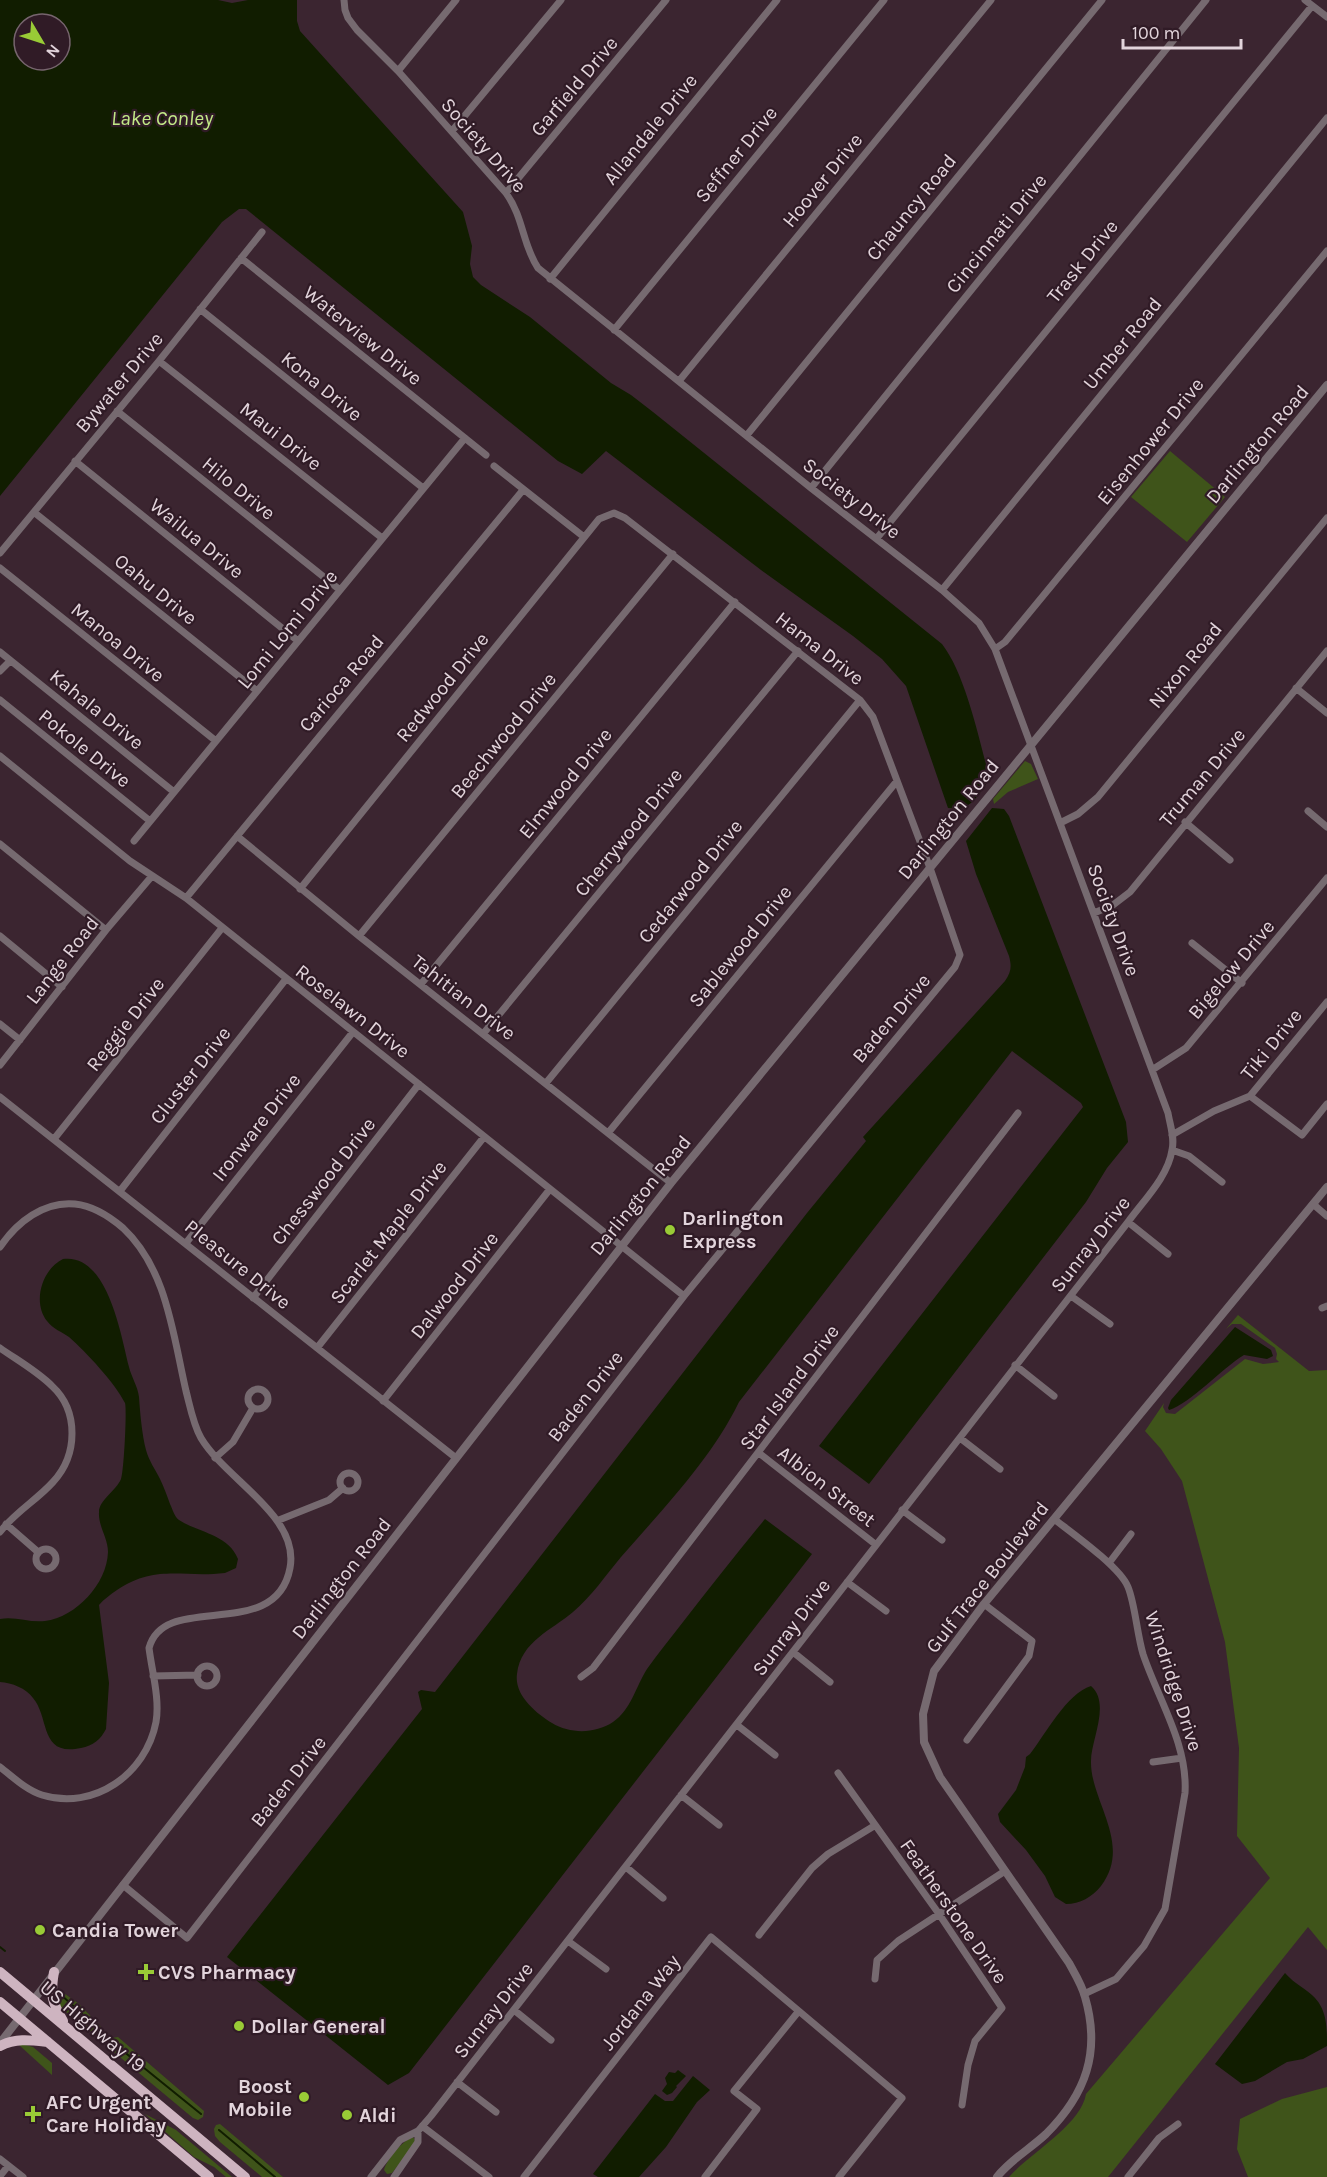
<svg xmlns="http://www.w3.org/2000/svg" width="1327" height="2177" font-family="Karla,sans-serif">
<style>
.green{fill:#3f541a}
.water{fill:#111d00;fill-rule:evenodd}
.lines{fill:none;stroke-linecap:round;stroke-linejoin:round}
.stream{stroke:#111d00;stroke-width:2}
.minor{stroke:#766a70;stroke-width:7}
.tertiary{stroke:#766a70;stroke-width:8}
.trunk{stroke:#ceb4c0;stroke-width:10}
.poi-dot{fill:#99cb36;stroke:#301b26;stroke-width:2}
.labels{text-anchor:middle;stroke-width:4.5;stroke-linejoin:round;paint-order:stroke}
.street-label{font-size:20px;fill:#e2d4db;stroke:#301b26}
.poi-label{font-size:20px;font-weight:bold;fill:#e2d4db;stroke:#301b26;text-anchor:start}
.water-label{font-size:21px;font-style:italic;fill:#c2e987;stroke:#301b26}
</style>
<rect width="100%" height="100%" fill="#3b2530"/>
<path class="green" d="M1170,451L1225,497L1187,542L1131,497Z
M1025,761L1031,764L1038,779L1008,792L994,804L993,799Z
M1238,1315L1309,1371L1327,1370V1950L1308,1927L1108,2177H1009C1030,2153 1081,2125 1086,2094L1270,1878L1237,1836L1239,1748L1225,1642L1182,1481L1161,1449L1145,1431L1164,1403L1163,1407L1166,1413L1175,1414L1245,1359L1263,1364L1279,1362L1276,1359L1277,1354L1275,1348L1241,1324H1232L1226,1329Z
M61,1991L79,2004L103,2029L98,2032L89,2031L60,2007L56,1994Z
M108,2036L112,2038L118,2037L204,2111L203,2117L198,2120L193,2118L109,2048Z
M22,2044L33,2047L52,2063V2075L19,2045Z
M1327,2087V2177H1248L1237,2149L1240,2119L1282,2099Z
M145,2114L176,2130L232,2177H226L214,2167L194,2157Z
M220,2124L283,2177H262L220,2142L215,2136L214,2129L216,2125Z
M413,2137L415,2140L412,2148L392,2173L387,2174L384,2170C387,2159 402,2141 413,2137Z"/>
<path class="water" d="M0,0H218L232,3L248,0H297V21L300,31L463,212L472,246L470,264L473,277L481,285L530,317L611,383L631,395L653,412L942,644C966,675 979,740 990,779C976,796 973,811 948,808L906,686L882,659L853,636L761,570L606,451L582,474L558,461L246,209H239L222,222L0,496ZM24,24H60V60H24Z
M992,808L1004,809L1009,816L1126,1122L1128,1142L1107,1168L1086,1202L869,1484L819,1446L1083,1107L1081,1103L1012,1051L739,1402C712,1458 662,1510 621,1557C606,1575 591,1597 573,1612C552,1630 521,1641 517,1674C514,1695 536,1713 552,1723C570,1734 595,1734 613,1722C631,1710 636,1686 647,1669C658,1653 671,1638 683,1622C710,1587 737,1553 765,1519L812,1554L409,2073L388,2085L227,1957L422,1709L418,1692L421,1690L435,1692L807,1213L866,1141L863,1137L1005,981C1011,972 1012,967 1009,956L976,874L966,841Z
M63,1259C108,1253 121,1336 129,1367C131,1376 138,1387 139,1397C140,1412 142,1435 146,1450C149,1461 155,1469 160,1479C164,1487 167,1496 170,1504C173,1510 174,1516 179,1520C199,1533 228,1534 238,1559L236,1568L225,1573C182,1578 156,1564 117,1590C110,1595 104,1599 99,1605L109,1683L106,1729C101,1739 93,1746 81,1748C39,1757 50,1718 33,1698C26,1688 12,1683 0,1682V1619C15,1616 30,1623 45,1621C76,1617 107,1584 108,1552C108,1538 98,1526 99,1512C99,1500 116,1491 121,1479C124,1471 127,1408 125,1403C115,1383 86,1352 69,1337C62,1332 53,1329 47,1321C32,1302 42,1269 63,1259Z
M1235,1327L1271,1350L1273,1356L1267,1359L1244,1355C1221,1369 1191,1403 1169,1410L1168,1408L1171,1400Z
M1091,1686C1111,1703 1091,1740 1091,1761C1090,1801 1133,1844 1101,1886C1092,1897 1080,1904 1066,1904L1055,1897L1045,1876L1026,1850L1000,1822L998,1814L1016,1790L1025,1767L1026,1757L1030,1754C1045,1735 1067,1693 1091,1686Z
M1285,1973C1292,1981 1299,1985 1307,1991C1327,2005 1327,2024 1327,2046L1303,2059L1287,2062L1255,2081L1242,2084L1215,2064Z
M678,2070L686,2076L676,2086L677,2087L672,2093L667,2095L662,2091L667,2084L665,2078L669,2072L675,2073Z
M693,2076L710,2090L697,2102L666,2147L639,2177H598L593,2174L655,2094L665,2101H673Z"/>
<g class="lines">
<path class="stream" d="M0,1947L5,1951
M59,1993L94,2025
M112,2042L201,2114
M219,2130L275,2177"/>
<path class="minor" d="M344,0L345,10L348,18L357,30L398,71L506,193C524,218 522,244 538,268L811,488L942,590L979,623L995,649L1168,1113C1170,1125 1175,1138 1172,1150C1168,1177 1143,1201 1128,1222L431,2116L418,2131L400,2140L371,2177
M1305,0L1327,17
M398,71L456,0
M452,131L561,0
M506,193L666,0
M241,258L486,455
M550,279L777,0
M200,309L423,488
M614,330L884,0
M159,361L382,538
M679,381L991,0
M117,411L340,590
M747,435L1102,0
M75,461L298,641
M494,466L584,537
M811,488L1206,0
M35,513L257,691
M877,538L1312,6
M0,553L159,361L262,232
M0,568L216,741
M942,590L1327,118
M995,649L1005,642L1327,251
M0,652L174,792
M0,671L10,661
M1296,688L1327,713
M0,700L150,821
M0,756L130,861L186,898L684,1296
M1308,811L1327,827
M1185,822L1230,860
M1060,823L1078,814L1098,797L1327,518
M237,836L359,936L671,1183
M134,841L465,438
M0,844L106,930
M186,898L523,490
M1094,913L1113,905L1130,892L1327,651
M0,936L62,987
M359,936L673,554
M1192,943L1242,983
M421,984L735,602
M0,1024L20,1040
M483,1034L798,651
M0,1065L106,930L152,876
M1152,1070L1186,1048L1327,878
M546,1083L860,700
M1250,1096L1302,1135L1327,1104
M0,1097L456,1458
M608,1133L897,781
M1172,1135L1214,1111L1250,1096L1327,1002
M54,1139L222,928
M1172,1150L1189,1156L1222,1182
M120,1191L286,979
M1313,1204L1327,1216
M1128,1222L1168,1254
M186,1243L353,1032
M0,1247C17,1222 44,1201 75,1204C94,1206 109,1216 123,1228C167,1269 173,1335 186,1391C190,1406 193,1424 201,1438C226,1480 300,1516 290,1568C276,1644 164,1590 149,1648C152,1672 160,1699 156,1722C146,1774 94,1811 42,1795C26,1790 13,1777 0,1767
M1071,1296L1110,1324
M253,1298L419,1084
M1322,1308L1327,1306
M0,1348C17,1360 37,1371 52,1386C79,1411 78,1455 53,1482C37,1500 15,1512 0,1532
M317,1348L484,1137
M1015,1365L1054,1396
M248 1399a10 10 0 1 1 20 0a10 10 0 1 1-20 0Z
M383,1401L550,1189
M960,1438L1000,1469
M759,1453L875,1544
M215,1458L233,1442L253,1408
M340 1482a9 9 0 1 1 18 0a9 9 0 1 1-18 0Z
M902,1510L942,1540
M1054,1519C1072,1533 1120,1567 1128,1587C1135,1604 1137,1634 1143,1654C1158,1699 1188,1744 1185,1793L1165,1909L1144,1946L1116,1979L1084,1994
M279,1520L329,1500L343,1488
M6,1524L38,1552
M36 1559a10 10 0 1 1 20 0a10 10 0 1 1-20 0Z
M1109,1563L1131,1534
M847,1582L886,1611
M793,1652L830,1682
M197 1676a10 10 0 1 1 20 0a10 10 0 1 1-20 0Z
M153,1676L198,1675
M581,1677L593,1668L1018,1113
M737,1725L775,1755
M967,1740L1029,1656L1032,1641L984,1604
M1153,1762L1182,1758
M838,1773L939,1914L1002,2008L975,2041L968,2065L962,2105
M681,1795L719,1825
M626,1867L663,1898
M123,1885L187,1938L684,1296L955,967L960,955L930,868L873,717L860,700L625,518L614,513L599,519L300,889
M759,1935L812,1868L828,1854L874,1826
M568,1941L606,1969
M875,1979L877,1960L898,1941L1005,1871
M514,2010L551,2040
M457,2082L496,2112
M422,2126L489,2177
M0,2159L23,2177
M0,2176L8,2166
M394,2177L418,2142V2131
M524,2177L711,1937L902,2098L839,2177
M705,2177L757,2109L734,2091L798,2012
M1128,2177L1159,2138L1178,2124"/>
<path class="tertiary" d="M0,2043L671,1183L1327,385
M997,2177C1010,2160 1030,2149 1046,2134C1086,2094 1101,2052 1085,1997C1082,1985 1075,1974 1069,1963L940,1777L924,1742L923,1714L934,1671L984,1604L1327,1187"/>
<path class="trunk" d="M0,1972L245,2177
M54,1972C50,1995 52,2002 63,2021
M0,2002L209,2177
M0,2046C16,2038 30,2040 48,2042"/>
</g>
<g class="poi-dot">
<circle cx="670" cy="1230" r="6"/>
<circle cx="40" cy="1930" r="6"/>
<path d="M143 1963h6v6h6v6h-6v6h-6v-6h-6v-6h6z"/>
<circle cx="239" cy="2026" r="6"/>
<circle cx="304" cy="2097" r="6"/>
<path d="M30 2105h6v6h6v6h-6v6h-6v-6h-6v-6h6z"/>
<circle cx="347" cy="2115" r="6"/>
</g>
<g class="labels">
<g class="street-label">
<text transform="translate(574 86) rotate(-50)" y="7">Garfield Drive</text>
<text transform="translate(650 129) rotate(-51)" y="7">Allandale Drive</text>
<text transform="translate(484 145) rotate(49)" y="7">Society Drive</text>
<text transform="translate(736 154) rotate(-51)" y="7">Seffner Drive</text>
<text transform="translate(822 180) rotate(-51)" y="7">Hoover Drive</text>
<text transform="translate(911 207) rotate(-51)" y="7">Chauncy Road</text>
<text transform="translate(996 233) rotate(-51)" y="7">Cincinnati Drive</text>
<text transform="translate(1082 261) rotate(-51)" y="7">Trask Drive</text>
<text transform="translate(363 335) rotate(39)" y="7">Waterview Drive</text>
<text transform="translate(1122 343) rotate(-51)" y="7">Umber Road</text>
<text transform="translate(119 382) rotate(-50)" y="7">Bywater Drive</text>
<text transform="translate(322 386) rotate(39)" y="7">Kona Drive</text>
<text transform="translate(281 436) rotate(38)" y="7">Maui Drive</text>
<text transform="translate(1150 441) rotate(-51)" y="7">Eisenhower Drive</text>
<text transform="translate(1257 444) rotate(-50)" y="7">Darlington Road</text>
<text transform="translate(239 488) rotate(39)" y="7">Hilo Drive</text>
<text transform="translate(852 498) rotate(38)" y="7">Society Drive</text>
<text transform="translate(197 538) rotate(39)" y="7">Wailua Drive</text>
<text transform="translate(156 589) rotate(39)" y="7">Oahu Drive</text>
<text transform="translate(287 629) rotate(-51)" y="7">Lomi Lomi Drive</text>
<text transform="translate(118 642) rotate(39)" y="7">Manoa Drive</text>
<text transform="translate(820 648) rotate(38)" y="7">Hama Drive</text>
<text transform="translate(1185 665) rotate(-51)" y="7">Nixon Road</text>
<text transform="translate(341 683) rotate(-50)" y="7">Carioca Road</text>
<text transform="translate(442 687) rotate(-51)" y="7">Redwood Drive</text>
<text transform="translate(97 709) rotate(39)" y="7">Kahala Drive</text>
<text transform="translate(503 735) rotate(-51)" y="7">Beechwood Drive</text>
<text transform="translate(85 748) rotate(39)" y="7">Pokole Drive</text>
<text transform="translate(1202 777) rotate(-50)" y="7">Truman Drive</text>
<text transform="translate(565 783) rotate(-51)" y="7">Elmwood Drive</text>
<text transform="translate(948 819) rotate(-51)" y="7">Darlington Road</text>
<text transform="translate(628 832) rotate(-51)" y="7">Cherrywood Drive</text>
<text transform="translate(690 881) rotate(-51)" y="7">Cedarwood Drive</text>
<text transform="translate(1114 920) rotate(70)" y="7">Society Drive</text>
<text transform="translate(740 946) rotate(-51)" y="7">Sablewood Drive</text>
<text transform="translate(62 960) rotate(-52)" y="7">Lange Road</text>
<text transform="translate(1231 969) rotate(-50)" y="7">Bigelow Drive</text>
<text transform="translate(464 997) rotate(38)" y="7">Tahitian Drive</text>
<text transform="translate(353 1011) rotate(38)" y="7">Roselawn Drive</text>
<text transform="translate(891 1018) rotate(-50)" y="7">Baden Drive</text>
<text transform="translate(125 1024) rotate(-52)" y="7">Reggie Drive</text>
<text transform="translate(1271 1044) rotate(-51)" y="7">Tiki Drive</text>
<text transform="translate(190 1075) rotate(-52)" y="7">Cluster Drive</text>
<text transform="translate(256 1127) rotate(-52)" y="7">Ironware Drive</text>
<text transform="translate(323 1181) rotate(-52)" y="7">Chesswood Drive</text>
<text transform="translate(640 1195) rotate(-51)" y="7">Darlington Road</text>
<text transform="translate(388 1232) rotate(-52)" y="7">Scarlet Maple Drive</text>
<text transform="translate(1090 1244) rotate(-52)" y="7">Sunray Drive</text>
<text transform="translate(238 1264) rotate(39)" y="7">Pleasure Drive</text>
<text transform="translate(454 1285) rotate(-52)" y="7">Dalwood Drive</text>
<text transform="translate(789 1387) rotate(-53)" y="7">Star Island Drive</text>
<text transform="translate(585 1396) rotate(-52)" y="7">Baden Drive</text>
<text transform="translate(827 1486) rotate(38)" y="7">Albion Street</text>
<text transform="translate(987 1577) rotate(-52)" y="7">Gulf Trace Boulevard</text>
<text transform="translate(341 1578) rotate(-52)" y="7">Darlington Road</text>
<text transform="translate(791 1627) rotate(-53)" y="7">Sunray Drive</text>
<text transform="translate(1174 1681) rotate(72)" y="7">Windridge Drive</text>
<text transform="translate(288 1781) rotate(-52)" y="7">Baden Drive</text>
<text transform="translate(954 1911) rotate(55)" y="7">Featherstone Drive</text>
<text transform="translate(640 2002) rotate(-52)" y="7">Jordana Way</text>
<text transform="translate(493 2010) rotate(-52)" y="7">Sunray Drive</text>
<text transform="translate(93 2026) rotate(40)" y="7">US Highway 19</text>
</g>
<g class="poi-label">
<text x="682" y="1225">Darlington<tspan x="682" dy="23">Express</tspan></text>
<text x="52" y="1937">Candia Tower</text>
<text x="158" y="1979">CVS Pharmacy</text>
<text x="251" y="2033">Dollar General</text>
<text x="292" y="2093" text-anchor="end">Boost<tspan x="292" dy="23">Mobile</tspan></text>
<text x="46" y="2109">AFC Urgent<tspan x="46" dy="23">Care Holiday</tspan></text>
<text x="359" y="2122">Aldi</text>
</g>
<g class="water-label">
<text x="162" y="125">Lake Conley</text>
</g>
</g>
<g transform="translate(42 42) rotate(129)"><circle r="28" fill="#301b26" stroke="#77656e" stroke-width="1.5"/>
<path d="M0-4.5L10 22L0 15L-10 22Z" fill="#99cb36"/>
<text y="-9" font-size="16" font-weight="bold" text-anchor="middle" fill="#e2d4db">N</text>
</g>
<path d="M1123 39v9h118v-9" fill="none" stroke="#e2d4db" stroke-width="3"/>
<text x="1132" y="39" font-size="18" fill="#e2d4db" stroke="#301b26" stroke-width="4.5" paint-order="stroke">100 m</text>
</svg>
